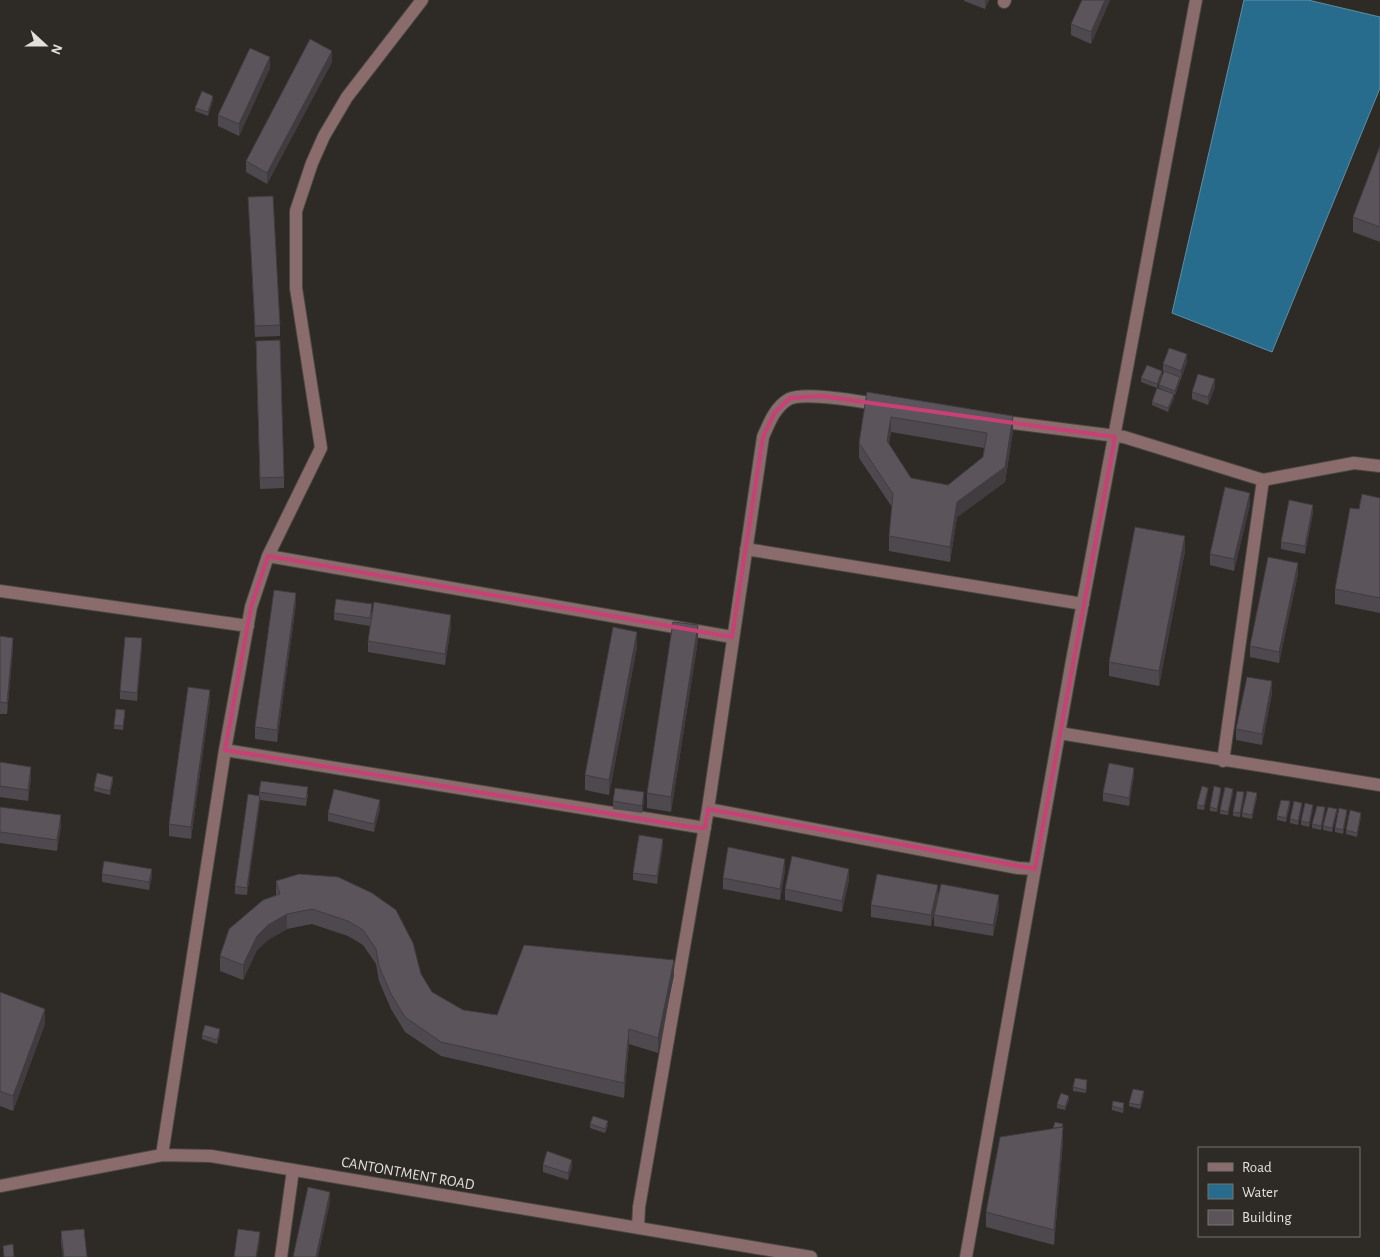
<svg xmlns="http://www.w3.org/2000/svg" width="1380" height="1257" font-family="'Alegreya Sans',sans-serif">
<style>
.water{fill:#276c8d;stroke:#5f8fa5}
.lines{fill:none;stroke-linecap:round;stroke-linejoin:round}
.minor-casing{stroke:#4b4742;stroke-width:14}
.minor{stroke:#8a6c6c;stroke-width:12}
.wall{fill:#4e494e;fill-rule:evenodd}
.shaded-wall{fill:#403c40}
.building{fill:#5b555b;stroke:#403c40;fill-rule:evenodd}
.marked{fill:none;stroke:#c84075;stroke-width:4;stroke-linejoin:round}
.labels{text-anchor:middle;stroke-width:4;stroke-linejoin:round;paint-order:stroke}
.street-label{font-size:15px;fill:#e2e0dc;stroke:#2e2a25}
</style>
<rect width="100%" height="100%" fill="#2e2a25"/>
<path class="water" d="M1244,0H1308L1380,17V88L1272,352L1172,313Z"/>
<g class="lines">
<g class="minor-casing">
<path id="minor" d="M1004,2L1005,0
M997,421L1124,437L1263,480L1354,463L1380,466
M746,549L1083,604
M268,556L732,637
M0,591L248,626
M1059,733L1380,785
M225,750L705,828
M1223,761L1263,480
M708,809L1018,868L1035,869
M162,1155L225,750L251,607L268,556L321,448L296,288V211L312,163L324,136L347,97L422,0
M0,1186L162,1155L211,1156L811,1257
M638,1228L639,1207L708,809L763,437C769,423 775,407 789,399C805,391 863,402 883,405
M281,1257L293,1170
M966,1257L1071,666L1196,0"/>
</g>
<use href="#minor" class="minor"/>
</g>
<path class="wall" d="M964,0H989L985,9L964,1Z
M1082,0H1110L1091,44L1071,35V24Z
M332,62L267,184L246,172V161Z
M270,68L239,136L218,126V115Z
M213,100L208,116L195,111V108Z
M1380,146V242L1353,232V217Z
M248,197L280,325V336L255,337Z
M256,353L284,477V488L260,489Z
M1187,362L1175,395L1159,388V385L1164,372L1163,371V364Z
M1162,375L1157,388L1141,382V378Z
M1215,387L1208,405L1192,399V392Z
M867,392L1013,431L1005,482L957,517L950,562L889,551V536L892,507L859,458V443ZM891,432L984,448L983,457L948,485L911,478L889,444Z
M1174,398L1168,412L1152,405V402Z
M1380,498V613L1335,604V589L1359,509Z
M1250,504L1234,571L1210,565V554Z
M1313,513L1305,554L1281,549V542Z
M1185,551L1159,686L1109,676V662Z
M1298,574L1279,663L1250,657V646Z
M296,604L277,742L255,739V727Z
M372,612L451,626L445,665L368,652V641L370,626L334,620V613Z
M0,636L13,649L7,714H0Z
M698,640L671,812L647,808V793Z
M142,646L137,701L120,699V691Z
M637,647L609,795L585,790V775Z
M1272,693L1262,745L1236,740V729Z
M210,701L191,839L169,836V824Z
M125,714L123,730L114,729V725Z
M0,762L31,778L28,801L0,797Z
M1134,775L1129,806L1103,801V793Z
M113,781L110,795L94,791V787Z
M1208,791L1204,810L1197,809V805Z
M259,792L308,794L306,806L260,800L247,895L235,894V886L259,796Z
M1221,792L1217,812L1210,811V807Z
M1233,793L1228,815L1220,814V810Z
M1244,796L1240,817L1233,816V812Z
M1257,797L1252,819L1242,817V813Z
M644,800L642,813L613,809V801Z
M1290,805L1286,822L1277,820V816Z
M0,807L61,826L57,851L0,843Z
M1302,807L1298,825L1290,823V819Z
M380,808L374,832L328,821V813Z
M1313,809L1309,827L1301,825V821Z
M1325,811L1321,830L1312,828V824Z
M1337,812L1332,832L1323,830V826Z
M1347,814L1343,834L1335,832V828Z
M1361,817L1357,837L1346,834V830Z
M663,846L657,884L633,880V873Z
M785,870L780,900L723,889V878Z
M102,874L152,876L149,890L102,882Z
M299,874L421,974L432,992L463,1010L497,1015L674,975L658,1053L629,1044L624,1098L441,1056L405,1032L391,1009L379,981L376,964L363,945L348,936L312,924L287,929L268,940L257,950L243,980L220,971V956L276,896V881Z
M849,880L842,912L785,900V889Z
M938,896L931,926L871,917V905Z
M999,907L993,936L934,926V915Z
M0,992L45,1024L13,1111L0,1106Z
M220,1033L217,1044L202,1039V1035Z
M1087,1084L1086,1093L1073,1091V1087Z
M1144,1095L1140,1109L1129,1106V1103Z
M1069,1100L1065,1110L1057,1108V1104Z
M1112,1106L1124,1107L1123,1113L1112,1110Z
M590,1124L608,1125L605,1133L590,1128Z
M1063,1124V1142L1054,1245L986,1227V1212L1053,1128Z
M543,1165L572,1167L568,1180L543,1172Z
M61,1231L87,1257H63L61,1242Z"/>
<path class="shaded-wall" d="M985,0H989L985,9Z
M1105,0H1110L1091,44V32Z
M332,51V62L267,184V173Z
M270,57V68L239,136V124Z
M213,96V100L208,116V112Z
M1187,354V362L1181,378V371Z
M1162,371V375L1157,388V384Z
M1180,377V381L1175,395V391Z
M1215,379V387L1208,405V397Z
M1174,394V398L1168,412V408Z
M1013,416V431L1005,482L957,517L950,562V547L957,502Z
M891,417V432L887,456V441Z
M1250,493V504L1234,571V559Z
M1313,505V513L1305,554V546Z
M1185,536V551L1159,686V671Z
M1298,563V574L1279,663V652Z
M296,593V604L277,742V730Z
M451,615V626L445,665V654Z
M698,625V640L671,812V797Z
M637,632V647L609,795V780Z
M13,638V649L7,714V703Z
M142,638V646L137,701V693Z
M1272,681V693L1262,745V734Z
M210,690V701L191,839V827Z
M31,767V778L28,801V790Z
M1134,768V775L1129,806V798Z
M113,777V781L110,795V791Z
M1208,788V791L1204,810V806Z
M1221,788V792L1217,812V809Z
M1233,789V793L1228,815V812Z
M644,792V800L642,813V806Z
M1244,792V796L1240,817V813Z
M1257,793V797L1252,819V815Z
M260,796V803L247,895V888Z
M380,800V808L374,832V824Z
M1290,801V805L1286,822V818Z
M1302,803V807L1298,825V821Z
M1325,807V811L1321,830V826Z
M1337,809V812L1332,832V828Z
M1347,810V814L1343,834V830Z
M1361,813V817L1357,837V833Z
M61,815V826L57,851V840Z
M663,839V846L657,884V876Z
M785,859V870L780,900V889Z
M152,869V876L149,890V882Z
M849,869V880L842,912V901Z
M938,885V896L931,926V915Z
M999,895V907L993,936V925Z
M287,914V929L268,940L257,950L243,980V965L257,936L268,925Z
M674,960V975L658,1053V1038Z
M45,1009V1024L13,1111V1096Z
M629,1029V1044L624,1098V1083Z
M1069,1096V1100L1065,1110V1107Z
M1063,1124V1142L1054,1245V1230L1060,1139Z
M572,1160V1167L568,1180V1173Z
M330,1192V1203L318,1257H316Z
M260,1232V1240L257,1257H256Z"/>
<path class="building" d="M1082,0H1105L1091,32L1071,24Z
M310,39L332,51L267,173L246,161Z
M250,48L270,57L239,124L218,115Z
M202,91L213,96L208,112L195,108Z
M1380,146V227L1353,217Z
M273,196L280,325L255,326L248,197Z
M280,340L284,477L260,478L256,341Z
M1169,348L1187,354L1181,371L1163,364Z
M1147,365L1162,371L1157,384L1141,378Z
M1164,371L1180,377L1175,391L1159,385Z
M1198,374L1215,379L1208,397L1192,392Z
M1157,388L1174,394L1168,408L1152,402Z
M867,392L1013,416L1005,467L957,502L950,547L889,536L893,494L859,443ZM891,417L987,433L983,457L948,485L911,478L887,441Z
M1225,487L1250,493L1234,559L1210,554Z
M1362,494L1380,498V598L1335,589L1350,508L1359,509Z
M1289,500L1313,505L1305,546L1281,542Z
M1135,527L1185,536L1159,671L1109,662Z
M1268,557L1298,563L1279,652L1250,646Z
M274,590L296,593L277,730L255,727Z
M336,599L372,604L370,618L334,613Z
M374,602L451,615L445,654L368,641Z
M673,622L698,625L671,797L647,793Z
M613,627L637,632L609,780L585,775Z
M0,636L13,638L7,703L0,702Z
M125,637L142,638L137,693L120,691Z
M1247,677L1272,681L1262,734L1236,729Z
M188,687L210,690L191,827L169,824Z
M116,709L125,710L123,726L114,725Z
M0,762L31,767L28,790L0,786Z
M1109,763L1134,768L1129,798L1103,793Z
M97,773L113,777L110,791L94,787Z
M261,781L308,787L306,799L259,792Z
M1202,786L1208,788L1204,806L1197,805Z
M1214,786L1221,788L1217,809L1210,807Z
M1225,787L1233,789L1228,812L1220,810Z
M615,788L644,792L642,806L613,801Z
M334,789L380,800L374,824L328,813Z
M1237,791L1244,792L1240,813L1233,812Z
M1247,791L1257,793L1252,815L1242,813Z
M248,794L260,796L247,888L235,886Z
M1281,800L1290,801L1286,818L1277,816Z
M1294,801L1302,803L1298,821L1290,819Z
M1305,803L1313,805L1309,823L1301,821Z
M1317,806L1325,807L1321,826L1312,824Z
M0,807L61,815L57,840L0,832Z
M1328,807L1337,809L1332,828L1323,826Z
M1339,808L1347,810L1343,830L1335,828Z
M1350,810L1361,813L1357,833L1346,830Z
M639,835L663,839L657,876L633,873Z
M728,847L785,859L780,889L723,878Z
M792,856L849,869L842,901L785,889Z
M104,861L152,869L149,882L102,874Z
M299,874L338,877L372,893L396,910L413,943L421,974L432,992L463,1010L497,1015L524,945L674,960L658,1038L629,1029L624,1083L441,1042L405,1017L391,994L379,966L376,949L363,930L348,921L312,909L287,914L268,925L257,936L243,965L220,956L229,929L263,900L280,894L276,881Z
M877,874L938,885L931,915L871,905Z
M941,884L999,895L993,925L934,915Z
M0,992L45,1009L13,1096L0,1091Z
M205,1025L220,1029L217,1040L202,1035Z
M1075,1078L1087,1080L1086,1090L1073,1087Z
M1133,1089L1144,1091L1140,1105L1129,1103Z
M1061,1093L1069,1096L1065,1107L1057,1104Z
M1113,1101L1124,1103L1123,1109L1112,1106Z
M593,1116L608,1121L605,1129L590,1124Z
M1055,1122L1063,1124L1062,1127L1053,1128Z
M1063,1127L1054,1230L986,1212L1000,1137Z
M547,1151L572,1160L568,1173L543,1165Z
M308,1187L330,1192L316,1257H293Z
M84,1229L87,1257H64L61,1231Z
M238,1229L260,1232L256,1257H234Z
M13,1244L14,1257H4L3,1246Z"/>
<path class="marked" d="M821,396L1115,437L1035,869L708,809L705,828L690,827L225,750L251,607L268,556L732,637L763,437L775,412L790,398Z"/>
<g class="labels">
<g class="street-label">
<text transform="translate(408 1173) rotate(10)" y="5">CANTONTMENT ROAD</text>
</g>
</g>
<rect x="1198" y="1147" width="162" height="90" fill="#2e2a25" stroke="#76736e"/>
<rect x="1208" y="1163" width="25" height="8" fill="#8a6c6c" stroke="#76736e"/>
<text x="1242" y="1172" font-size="15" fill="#e2e0dc">Road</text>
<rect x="1208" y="1184" width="25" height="15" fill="#276c8d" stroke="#76736e"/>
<text x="1242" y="1197" font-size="15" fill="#e2e0dc">Water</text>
<rect x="1208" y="1210" width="25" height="15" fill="#5b555b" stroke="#76736e"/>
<text x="1242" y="1222" font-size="15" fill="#e2e0dc">Building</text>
<g transform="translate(45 45) rotate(111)" stroke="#2e2a25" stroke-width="4" paint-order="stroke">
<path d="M0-4L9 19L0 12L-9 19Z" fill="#e2e0dc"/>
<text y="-8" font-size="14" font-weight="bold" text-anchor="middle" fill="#e2e0dc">N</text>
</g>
</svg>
